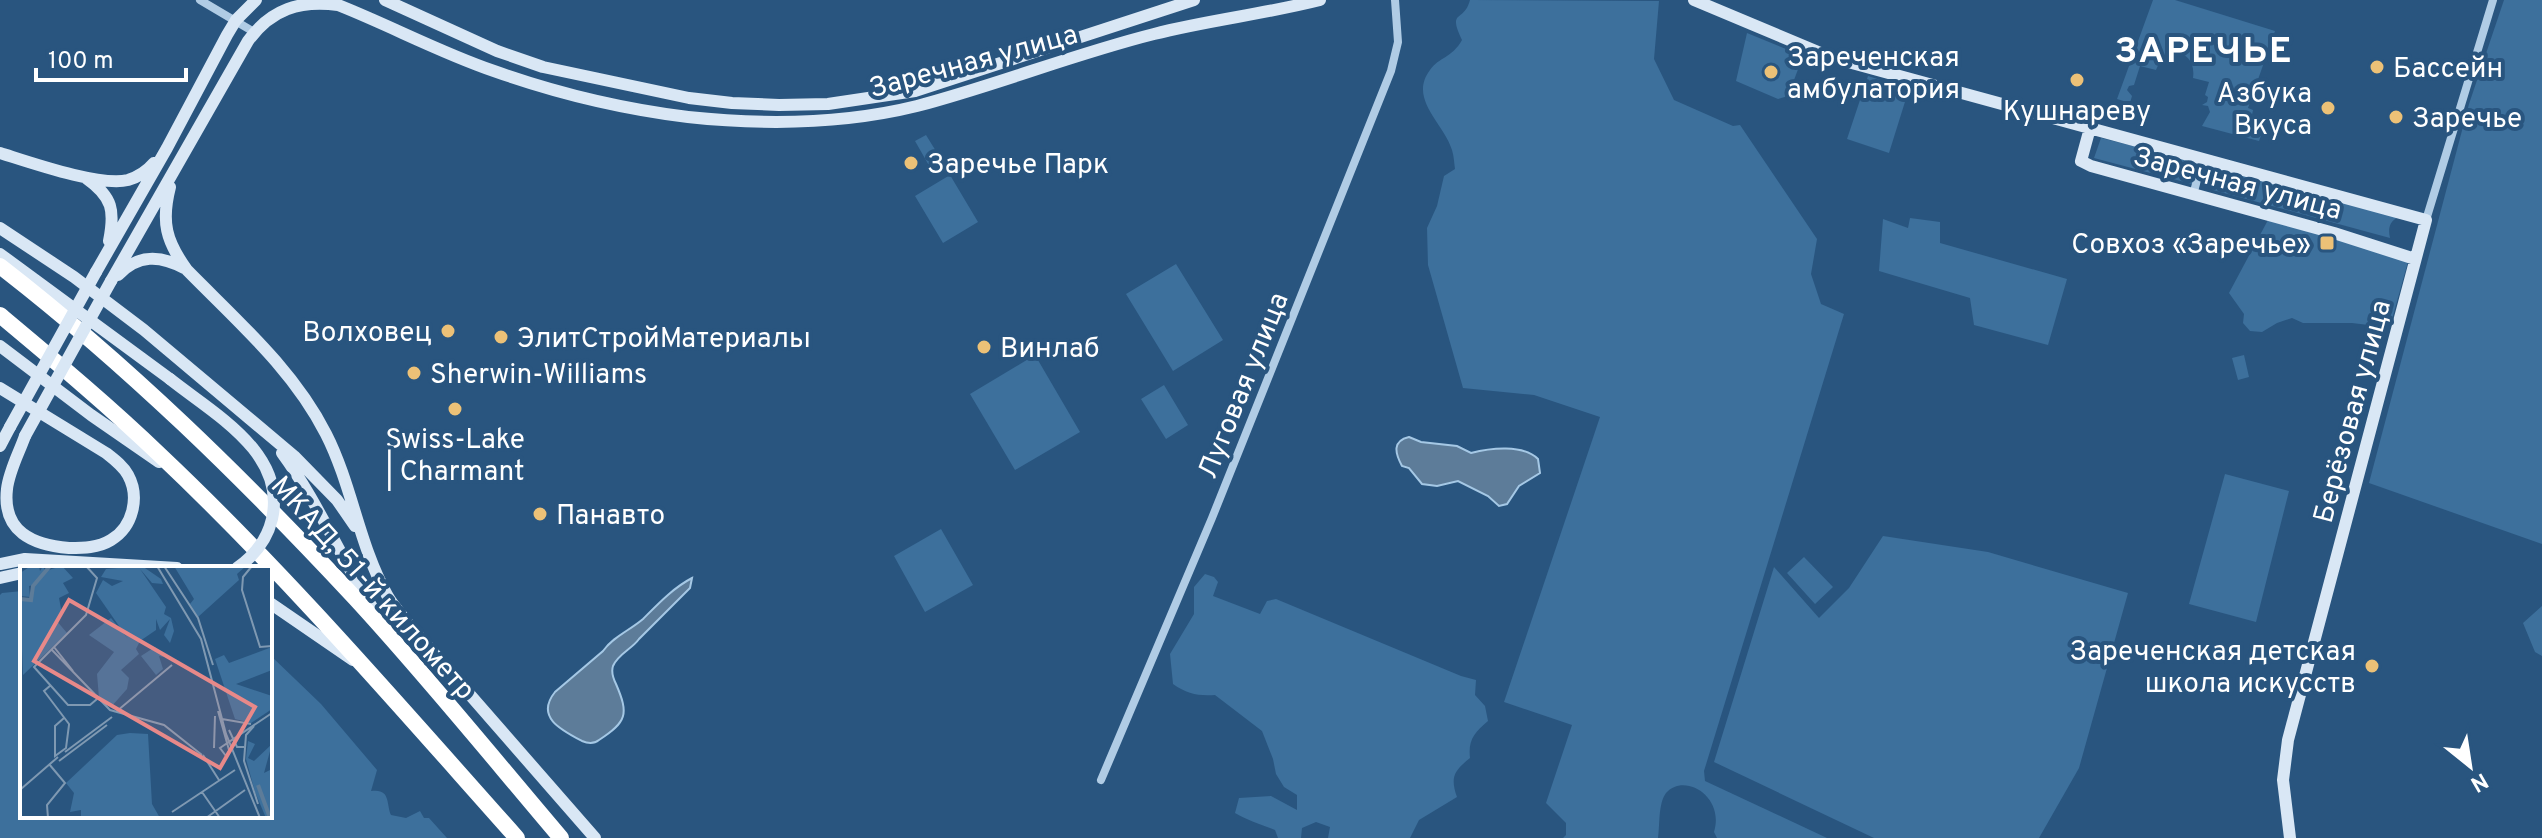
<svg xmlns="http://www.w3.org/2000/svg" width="2542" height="838" font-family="Overpass,sans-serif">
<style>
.green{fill:#3d709c}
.water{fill:#5d7c99;stroke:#a5c8e5;stroke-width:2}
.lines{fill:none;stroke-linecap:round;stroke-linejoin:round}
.street{stroke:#b0cce5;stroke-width:8}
.secondary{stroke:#d9e7f5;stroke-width:12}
.highway{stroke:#fff;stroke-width:16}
.secondary-bridge{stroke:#d9e7f5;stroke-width:12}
.poi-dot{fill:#ecc177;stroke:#29557f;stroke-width:3}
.labels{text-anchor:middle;stroke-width:8;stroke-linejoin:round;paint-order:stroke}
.poi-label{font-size:28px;fill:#fff;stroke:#29557f;text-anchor:start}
.street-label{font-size:28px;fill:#fff;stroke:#29557f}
.district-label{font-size:36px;font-weight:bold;letter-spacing:2px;fill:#fff;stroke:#29557f}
.inset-river{fill:none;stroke:#5d7c99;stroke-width:4}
.inset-road{fill:none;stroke:#7f99b2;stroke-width:2}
.view{fill:#e88989;fill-opacity:0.15;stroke:#e88989;stroke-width:4}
.inset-edge{fill:none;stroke:#fff;stroke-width:4}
</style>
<rect width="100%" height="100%" fill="#29557f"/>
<path class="green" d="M1470,0L1659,1L1654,59L1674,100L1733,126L1740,125L1817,239L1811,274L1821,304L1844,314L1704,771L1705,781L1827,838H1717L1714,832C1725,796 1684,772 1666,793C1658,804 1660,825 1658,838H1563L1566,835V823L1546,803L1572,725L1504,702L1600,417L1534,395L1463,388L1428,265L1427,228L1437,206L1444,176L1455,169C1454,163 1454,156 1452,150C1444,123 1408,99 1430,70C1439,57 1452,58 1462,40C1447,9 1464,23 1470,0Z
M2153,0H2175L2275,31L2248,108L2253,110L2252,115L2259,117L2256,125L2264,127L2259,141L2202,126L2210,112L2208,106L2202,105L2207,102L2208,97L2205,95L2209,82L2193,78C2197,50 2166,43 2156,70L2140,66L2134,85L2129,86L2127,90L2132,96L2130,103L2117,99Z
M2504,0H2542V544L2369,483L2469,104Z
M1747,33L1803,56L1788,96L1778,99L1736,81Z
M1868,76L1909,89L1889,153L1847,139Z
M926,135L947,169L935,176L915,141Z
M2101,138L2197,162L2192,184L2094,158Z
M2216,169L2398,217C2389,222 2388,229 2390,238L2213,190L2208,184L2207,177Z
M950,175L978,222L943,243L915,196Z
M1910,218L1940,222V243L2067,279L2048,345L1974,325L1970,298L1879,271L1883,219L1908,228Z
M2268,220L2409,258L2391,323L2385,327L2352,323H2303L2292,318L2277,323L2262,332L2250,331L2243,323L2244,314L2229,293Z
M1176,264L1223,340L1173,371L1126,294Z
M1035,355L1080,432L1015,470L970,394Z
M2244,355L2249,377L2238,380L2232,358Z
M1164,385L1188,425L1166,439L1141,399Z
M2225,474L2289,491L2256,622L2189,604Z
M941,529L973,585L925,612L894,556Z
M1883,536L1988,552L2128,593L2079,768L2039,838H1874L1714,762L1774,567L1819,618L1849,588Z
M1804,557L1833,587L1815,604L1787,573Z
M1205,574L1214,577L1218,582L1213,596L1260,614L1267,601L1276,599L1461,676L1476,680L1475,695L1485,706L1488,721C1474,733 1468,740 1470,758C1454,771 1450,777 1457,797L1419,820L1410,838H1328L1330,827L1316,822L1302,828L1301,838H1278L1275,830C1261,824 1248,821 1235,813L1239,798L1271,796L1297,810V795L1284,787L1276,774L1273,759L1262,731L1215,695C1198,696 1187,694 1173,684L1170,654L1194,614V587Z
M22,591V816H270V655L321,704L377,770L371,791C391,788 386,804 391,815L406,818L420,811L424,818H429L447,838H0V595L2,593Z
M2542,606V656L2535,652L2523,623Z"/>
<path class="water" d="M1409,437L1421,442L1457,446L1471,453C1490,448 1523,444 1538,459L1540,473L1519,486L1507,504L1499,506L1488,496L1458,481L1437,486L1422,484L1409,468L1402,466C1395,453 1392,441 1409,437Z
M692,578L690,588L639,639C632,649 618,654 613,666C611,672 613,678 616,684C629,714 627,722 599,740C594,744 589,744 582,741C561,730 535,717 555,692L603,651C614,636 629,631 643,619C658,604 673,588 692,578Z"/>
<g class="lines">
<path class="street" d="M200,0L254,32
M2193,195L2203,158
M2426,220L2493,0
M1101,780L1212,518L1391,71L1398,42L1395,0"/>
<path class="secondary" d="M385,0L497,51L543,67L689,98L732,103L779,105L828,104L915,91L1194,0
M1694,0L1830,57L2426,220L2288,740L2283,780L2290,838
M2090,128L2081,161L2091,166L2334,233L2415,259
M0,153C29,162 100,187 128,180C138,177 148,170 154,163
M86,178C113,197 115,211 109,241
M170,187C161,222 166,241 187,270C237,321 293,369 326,434C352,485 359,545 387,595C393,606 402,615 409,625L595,838
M0,228L74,277L144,330L294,456L337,500L355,526
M0,254L170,379
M96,272L167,148L227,35L236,20L256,0
M118,275C138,254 160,255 184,268
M111,281L248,41C271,9 300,0 338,5C391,26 441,53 494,71C556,93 623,109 688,117C763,125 844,124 917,106C997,85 1074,54 1154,34C1209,20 1265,14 1320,0
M0,346L91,415L159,462
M0,388L106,453C115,460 123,466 128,475C140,497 133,527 111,540C98,548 83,548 69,548C33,545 2,532 7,489C9,471 19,453 25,436
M0,446L10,427
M282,453C318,502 341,559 374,610
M0,564L25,559L177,568
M0,578L22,573
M270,603L353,660"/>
<path class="highway" d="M0,266C128,365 244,479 355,598C426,675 493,758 561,838
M0,315C55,361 109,406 160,455C287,575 401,708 517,838"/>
<path class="secondary-bridge" d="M170,379C214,414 287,453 272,519C267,540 254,556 237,568
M10,427L96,272
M25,436L111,281"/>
</g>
<g class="poi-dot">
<circle cx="2377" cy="67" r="8"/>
<circle cx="1771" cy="72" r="8"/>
<circle cx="2077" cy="80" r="8"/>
<circle cx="2328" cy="108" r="8"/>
<circle cx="2396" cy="117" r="8"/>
<circle cx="911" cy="163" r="8"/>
<rect x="2319" y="235" width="16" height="16" rx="4"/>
<circle cx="448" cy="331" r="8"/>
<circle cx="501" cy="337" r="8"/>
<circle cx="984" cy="347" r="8"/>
<circle cx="414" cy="373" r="8"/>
<circle cx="455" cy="409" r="8"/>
<circle cx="540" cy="514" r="8"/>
<circle cx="2372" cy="666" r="8"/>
</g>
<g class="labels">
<g class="poi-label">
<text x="1787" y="66">Зареченская<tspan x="1787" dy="32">амбулатория</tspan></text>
<text x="2393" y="77">Бассейн</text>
<text x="2312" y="102" text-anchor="end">Азбука<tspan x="2312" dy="32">Вкуса</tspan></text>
<text x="2077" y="120" text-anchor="middle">Кушнареву</text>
<text x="2412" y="127">Заречье</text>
<text x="927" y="173">Заречье Парк</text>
<text x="2311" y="253" text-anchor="end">Совхоз «Заречье»</text>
<text x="432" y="341" text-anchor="end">Волховец</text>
<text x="517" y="347">ЭлитСтройМатериалы</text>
<text x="1000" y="357">Винлаб</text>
<text x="430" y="383">Sherwin-Williams</text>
<text x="455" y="448" text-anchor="middle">Swiss-Lake<tspan x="455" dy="32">| Charmant</tspan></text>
<text x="556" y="524">Панавто</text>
<text x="2356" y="660" text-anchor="end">Зареченская детская<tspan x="2356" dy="32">школа искусств</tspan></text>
</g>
<g class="street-label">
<text transform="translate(973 60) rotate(-15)" y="10">Заречная улица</text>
<text transform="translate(2238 182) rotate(15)" y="10">Заречная улица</text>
<text transform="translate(1242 385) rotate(-68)" y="10">Луговая улица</text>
<text transform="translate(2351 411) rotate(-75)" y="10">Берёзовая улица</text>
<text transform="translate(374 587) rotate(48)" y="10">МКАД, 51-й километр</text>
</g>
<g class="district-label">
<text x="2204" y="62">ЗАРЕЧЬЕ</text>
</g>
</g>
<g transform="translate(20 566)">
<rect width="252" height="252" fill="#29557f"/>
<path d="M11,0H19L20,5L23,0L25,5L42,0L53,12L43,17L49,27L39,32L42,48L36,54L47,67L3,109L0,33H12L14,19L9,20L10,31L0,30V7ZM122,0L141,13L143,18L132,17L120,3L146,41L144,48L151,52L154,65L150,77L144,69L150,53L140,64L136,53V64L120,75L116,83L119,88L101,104L109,112L107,123L91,141L79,132L77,108L94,86L69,69L91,52L108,73L76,27L83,14L92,20L103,15L81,11L86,3ZM154,0H226L217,8L219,14L178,51L170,38L174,33ZM135,81L144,91L139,90L143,103L136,109L121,90ZM252,81V104L216,118L252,130V143L231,157L215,153L195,93L204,89L209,97ZM110,167L128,168L132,238L140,252H61V244L50,246L54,227L46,217L97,169ZM228,175L235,178L228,192L234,195L252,178L244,207L252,203V252H246L235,226L226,193Z" fill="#3d709c"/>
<path class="inset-river" d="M0,33L11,34L13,20L30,0M238,219L250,252"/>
<path class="inset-road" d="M66,0L77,12L66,49L14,101L48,139H70L77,133M137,0L181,73L206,168L240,252M144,0L178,52L193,99M232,0L223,11L222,24L240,81L252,80M34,81L53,105M32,84L90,144L144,159L182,189M31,119L24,125L49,158V159L46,182L35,190V160L44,152M97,145L152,99M198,145L209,184M202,153L231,158M234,160L226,169L224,195L238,238M209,164L217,181H224M194,182L195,150M209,185L206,190L200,182L252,147M45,186L92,151M183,189L199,214M39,195L87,159M1,223L38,191M182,226L200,252M152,246L215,204M28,252L27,239L45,217L29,198M186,252L225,224"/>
<path class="view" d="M49,34L235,141L200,202L14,95Z"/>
<rect width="252" height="252" class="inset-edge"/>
</g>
<g transform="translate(2470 766) rotate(150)" stroke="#29557f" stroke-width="6" paint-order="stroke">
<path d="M0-6L14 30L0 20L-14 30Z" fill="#ffffff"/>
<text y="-12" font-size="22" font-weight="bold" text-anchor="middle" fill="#ffffff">N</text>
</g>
<path d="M36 68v12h150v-12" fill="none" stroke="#ffffff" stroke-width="4"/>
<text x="48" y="68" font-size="24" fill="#ffffff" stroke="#29557f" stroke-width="6" paint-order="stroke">100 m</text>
</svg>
